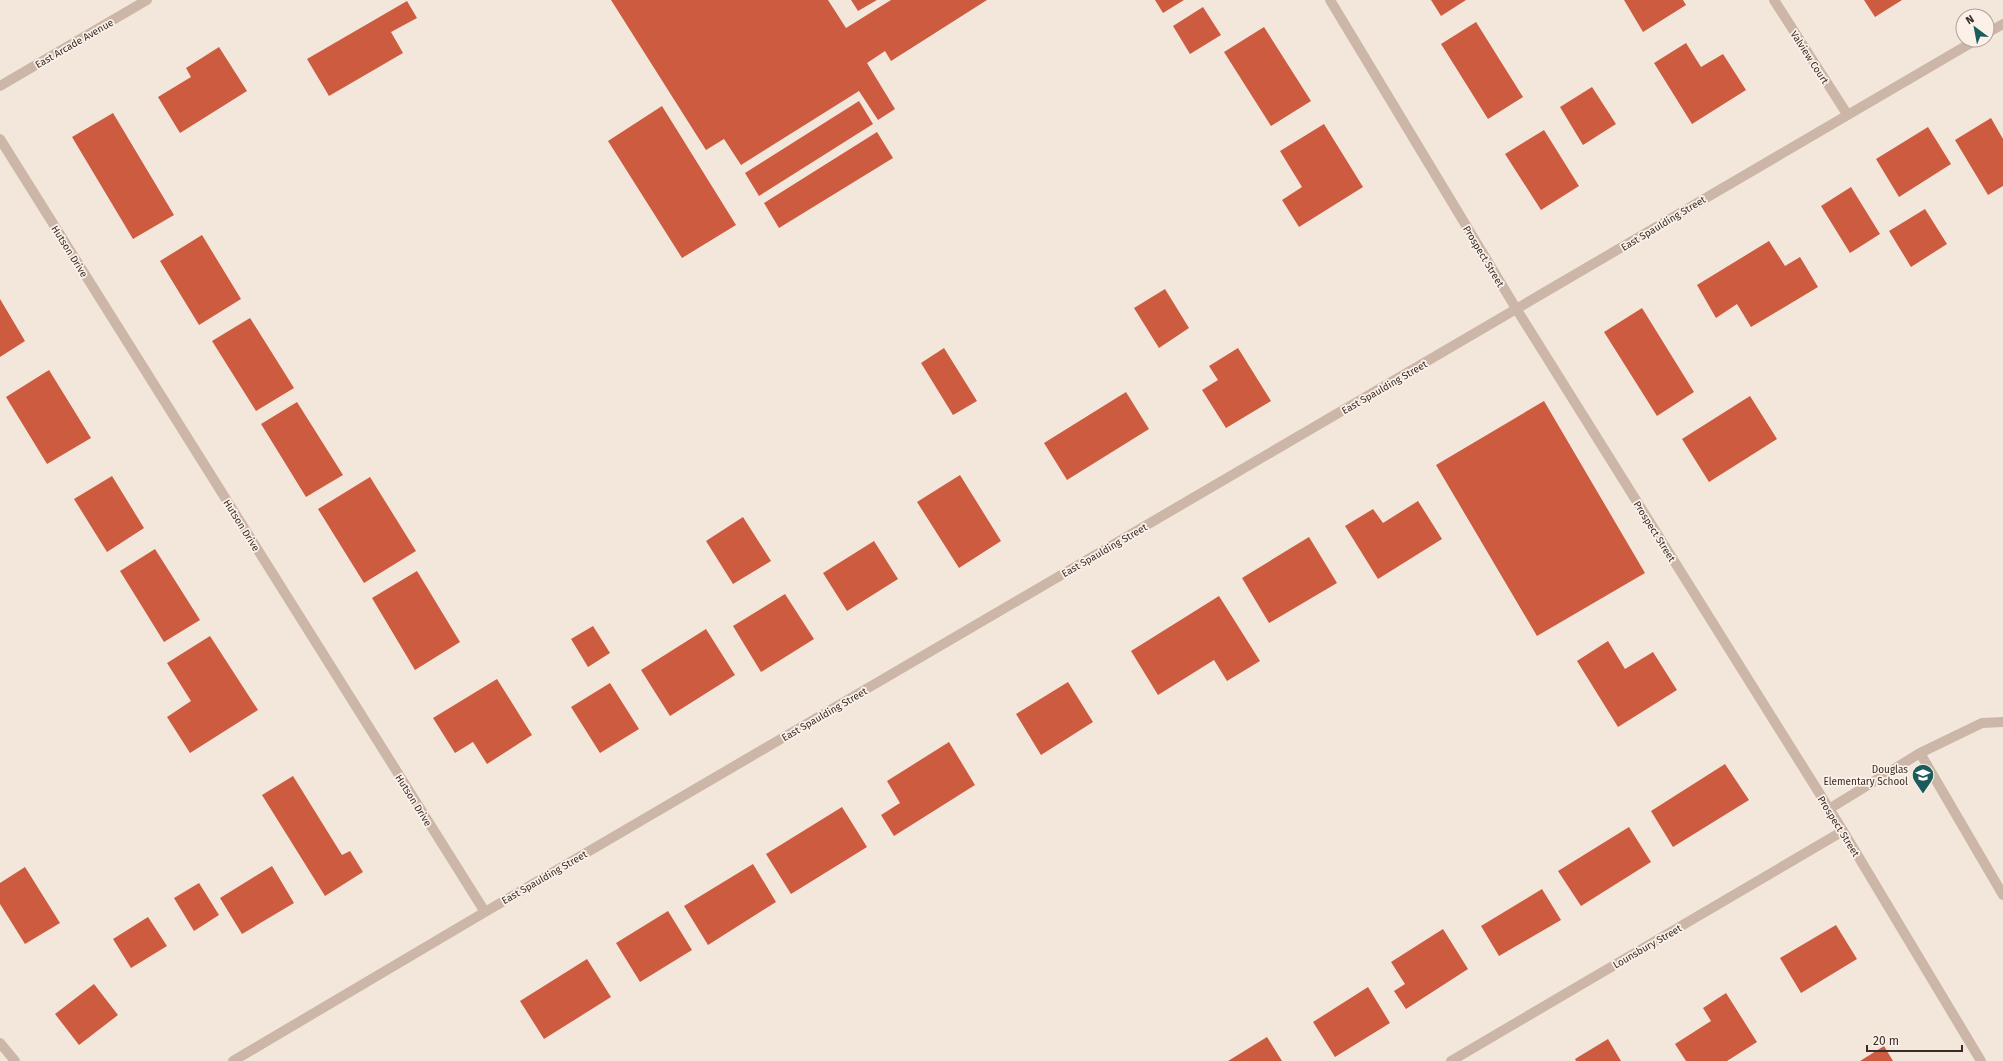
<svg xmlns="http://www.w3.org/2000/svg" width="2003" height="1061" font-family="'Fira Sans',sans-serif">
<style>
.building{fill:#cd5b40}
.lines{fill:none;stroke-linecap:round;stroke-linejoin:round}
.minor{stroke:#ccb6a7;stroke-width:10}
.labels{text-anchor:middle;stroke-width:3.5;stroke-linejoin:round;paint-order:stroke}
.street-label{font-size:10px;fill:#382c28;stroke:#fbf1e8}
.poi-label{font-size:10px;fill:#382c28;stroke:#fbf1e8;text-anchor:end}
</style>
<rect width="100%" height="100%" fill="#f3e7dc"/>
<path class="building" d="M611,0H828L846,28L891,0H987L891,61L885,51L867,63L895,109L878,120L859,91L741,165L724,139L706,150Z
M851,0H877L858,11Z
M1155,0H1184L1163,13Z
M1431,0H1466L1441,16Z
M1624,0H1683L1686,5L1643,32Z
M1864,0H1902L1875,17Z
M407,1L417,18L391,32L403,53L329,96L307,59Z
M1203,7L1221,35L1190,54L1173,26Z
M1476,22L1523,97L1488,119L1441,44Z
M1264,27L1311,101L1271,126L1224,52Z
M1686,43L1701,67L1723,54L1746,90L1692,124L1654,63Z
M219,47L247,91L180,133L158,97L191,77L186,68Z
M1592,87L1616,124L1583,145L1560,107Z
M859,101L873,124L759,196L745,173Z
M662,106L736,225L682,258L608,141Z
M113,113L174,215L133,239L72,137Z
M1991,118L2003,139V186L1988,195L1955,140Z
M1324,124L1363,187L1299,227L1282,200L1302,187L1280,151Z
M1928,127L1951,164L1899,197L1876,159Z
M1544,130L1579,186L1541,210L1505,154Z
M877,132L893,158L779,228L764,203Z
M1851,187L1880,234L1850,253L1821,206Z
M1925,209L1947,244L1911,267L1889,231Z
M202,235L241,299L199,325L160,261Z
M1769,241L1785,266L1800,257L1818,287L1751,327L1737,304L1716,318L1697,285Z
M1165,289L1189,328L1159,348L1134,308Z
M0,299L25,341L0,357Z
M1642,308L1694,392L1657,416L1604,332Z
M250,318L294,388L256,411L212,341Z
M944,348L977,401L953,415L921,363Z
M1238,348L1271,401L1226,428L1202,390L1218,380L1209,366Z
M49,370L91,438L47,464L6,397Z
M1126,392L1149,429L1067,480L1044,443Z
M1750,396L1777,439L1709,482L1682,439Z
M1544,401L1645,573L1537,636L1436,465Z
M297,402L343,475L306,497L261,424Z
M960,475L1001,541L959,568L917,502Z
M112,476L144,528L107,552L74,499Z
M370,477L416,551L364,583L318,509Z
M1418,501L1442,539L1378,579L1345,526L1373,509L1383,523Z
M743,517L771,561L733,584L706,541Z
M1309,537L1337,583L1269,623L1242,578Z
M874,541L898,579L847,611L823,573Z
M155,549L200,620L164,642L120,571Z
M417,571L460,642L415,670L372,598Z
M785,594L814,639L761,672L733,626Z
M1219,596L1260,661L1227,681L1214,660L1158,695L1131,651Z
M593,626L610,653L588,667L571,639Z
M706,629L735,675L670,716L641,670Z
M210,636L258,710L190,753L167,717L191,701L167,663Z
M1608,641L1625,669L1653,652L1677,690L1618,727L1577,661Z
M497,679L532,735L487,764L473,742L455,753L433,718Z
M1068,682L1093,722L1041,755L1016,714Z
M610,683L639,729L600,753L571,707Z
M949,742L975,785L894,836L881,815L900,803L887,781Z
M1725,764L1749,800L1673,847L1651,811Z
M293,776L342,855L350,851L363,872L325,896L262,795Z
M842,807L867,847L791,894L766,854Z
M1629,827L1651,862L1581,906L1558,871Z
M753,864L776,902L708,945L684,906Z
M272,866L294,903L242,934L220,898Z
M25,867L60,923L25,944L0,904V883Z
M199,883L219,915L194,931L174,898Z
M1542,889L1561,920L1499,956L1481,926Z
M668,911L692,950L640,982L616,943Z
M148,917L167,946L131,968L113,939Z
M1836,925L1857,959L1801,993L1780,958Z
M1443,929L1468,969L1406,1009L1394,991L1405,984L1391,962Z
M587,959L611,997L544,1039L520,1001Z
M94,984L118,1015L79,1045L55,1014Z
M1368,987L1390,1023L1335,1057L1313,1022Z
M1726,993L1757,1042L1727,1061H1686L1675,1044L1711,1021L1703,1008Z
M1267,1037L1282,1061H1228Z
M1608,1039L1621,1061H1576L1575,1059Z
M1884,1046L1893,1061H1860Z"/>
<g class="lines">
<path class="minor" d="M1330,0L1517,310L1843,831L1981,1061
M1774,0L1847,114
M1987,33L2003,24
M0,86L147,0
M0,139L485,912
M1920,753L2003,895
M1829,809L1920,753L1982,723L2003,722
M0,1043L15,1061
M233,1061L485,912L1976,40
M1451,1061L1843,831"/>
</g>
<defs>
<g id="school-pin" transform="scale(1.15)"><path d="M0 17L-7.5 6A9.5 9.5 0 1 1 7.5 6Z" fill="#1b5b5c" stroke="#fbf1e8"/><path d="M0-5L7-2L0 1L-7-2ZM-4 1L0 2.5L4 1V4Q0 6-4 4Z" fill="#fff"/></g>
</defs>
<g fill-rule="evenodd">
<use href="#school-pin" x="1923" y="775"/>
</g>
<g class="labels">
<g class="street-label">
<text transform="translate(74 43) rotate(-30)" y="4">East Arcade Avenue</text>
<text transform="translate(1810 57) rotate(57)" y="4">Valview Court</text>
<text transform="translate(1663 223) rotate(-31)" y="4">East Spaulding Street</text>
<text transform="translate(70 251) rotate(58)" y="4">Hutson Drive</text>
<text transform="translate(1484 256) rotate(59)" y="4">Prospect Street</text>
<text transform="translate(1384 387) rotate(-30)" y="4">East Spaulding Street</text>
<text transform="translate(242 525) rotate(58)" y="4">Hutson Drive</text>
<text transform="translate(1655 531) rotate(58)" y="4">Prospect Street</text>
<text transform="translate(1104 550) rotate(-30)" y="4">East Spaulding Street</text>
<text transform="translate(824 714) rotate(-30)" y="4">East Spaulding Street</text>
<text transform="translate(414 800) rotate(58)" y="4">Hutson Drive</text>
<text transform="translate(1839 826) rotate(58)" y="4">Prospect Street</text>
<text transform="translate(544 877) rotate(-30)" y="4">East Spaulding Street</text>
<text transform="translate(1647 946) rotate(-30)" y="4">Lounsbury Street</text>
</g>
<g class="poi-label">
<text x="1908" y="773">Douglas<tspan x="1908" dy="12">Elementary School</tspan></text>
</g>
</g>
<g transform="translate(1975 28) rotate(328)"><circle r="19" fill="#fbf1e8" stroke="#ada29b"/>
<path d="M0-3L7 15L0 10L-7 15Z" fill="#1b5b5c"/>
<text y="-6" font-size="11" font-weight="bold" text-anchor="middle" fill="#382c28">N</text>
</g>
<path d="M1867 1045v6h95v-6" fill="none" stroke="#382c28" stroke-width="2"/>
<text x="1873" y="1045" font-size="12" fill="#382c28" stroke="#fbf1e8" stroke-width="3" paint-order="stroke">20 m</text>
</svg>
